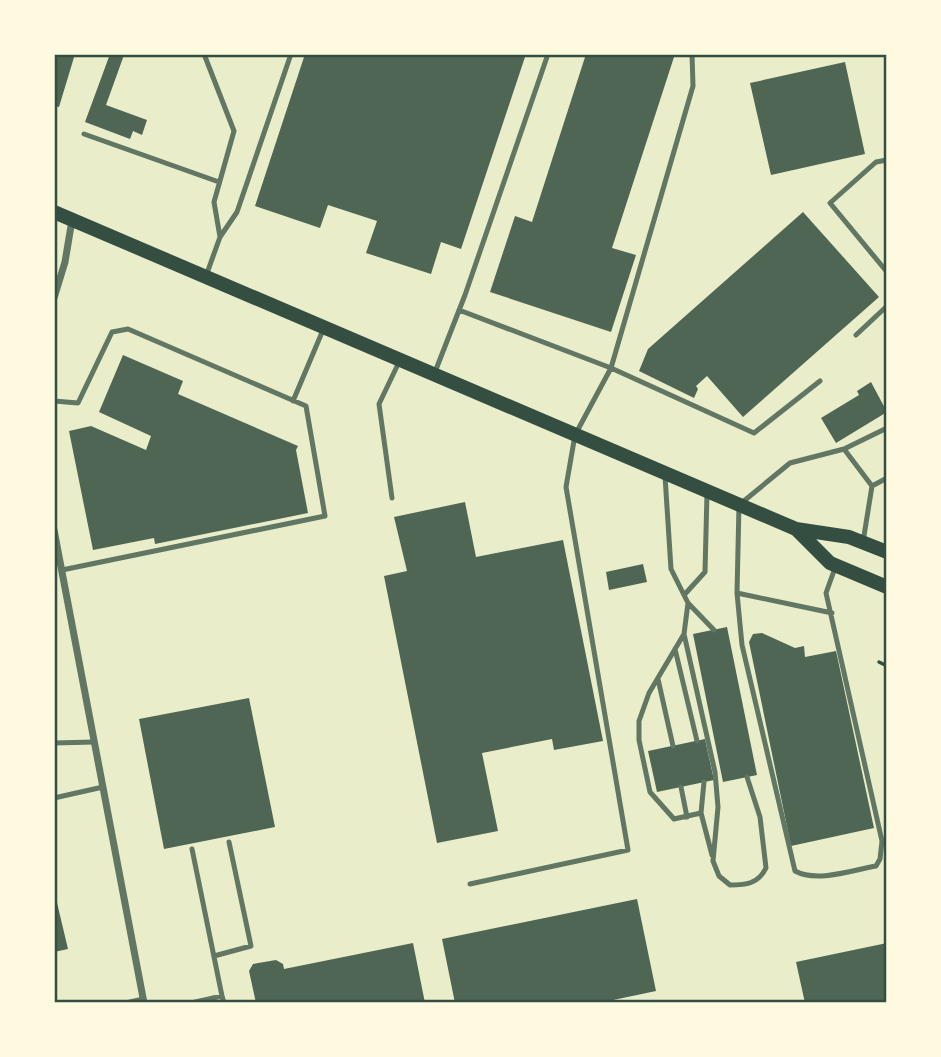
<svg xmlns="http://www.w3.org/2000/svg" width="941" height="1057" font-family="Manrope,sans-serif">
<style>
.building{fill:#4f6655}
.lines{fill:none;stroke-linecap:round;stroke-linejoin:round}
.path{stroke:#344e41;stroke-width:3.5}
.service{stroke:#617663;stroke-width:5}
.minor{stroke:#617663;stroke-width:7}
.secondary{stroke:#344e41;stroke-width:14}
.neatline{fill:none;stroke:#344e41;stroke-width:2.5}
</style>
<rect width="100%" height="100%" fill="#e9edc9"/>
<path class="building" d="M54,54H75L59,107L54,106Z
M110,54L124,55L106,105L147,120L142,135L133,131L130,139L85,122Z
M305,54H526L461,249L441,242L431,274L366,253L377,221L328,205L320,228L255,206Z
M586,54H675L612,248L636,255L611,332L490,292L515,216L532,222Z
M845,62L865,154L771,175L750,83Z
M803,212L879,297L743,417L707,376L696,386L698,389L694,398L639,371L648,349Z
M123,355L183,381L178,394L298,446L296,450L308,513L155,544L154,538L93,550L69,431L91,426L146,450L151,436L99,412Z
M871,382L887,412L836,443L821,418L859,395L857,391Z
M465,502L476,557L563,540L603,741L554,750L552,739L482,753L498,831L437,843L384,576L407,571L394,517Z
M643,564L647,582L609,590L606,572Z
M727,627L757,775L723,782L693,634Z
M762,633L795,648L804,646L805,657L836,651L874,828L791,846L749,642L753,634Z
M249,698L275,827L164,849L139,719Z
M705,739L714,780L657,792L648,751Z
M54,890L68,949L54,952Z
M637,899L656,991L599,1003H455L442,939Z
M413,943L425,1003H256L249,971L253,964L276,960L283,964L284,969Z
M887,943V1003H805L796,962Z"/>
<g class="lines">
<path class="path" d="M879,662L887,666"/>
<path class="service" d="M204,54L234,131L214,202L220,237
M84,134L219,182
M887,160L876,162L830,203L887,272
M206,276L220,237L237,212L291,54
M459,310L611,368L754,433L820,381
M856,335L887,306
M435,372L465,295L548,54
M54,401L78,403L112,332L128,329L306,406L325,516L62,570
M293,401L323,330
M844,449L872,486
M665,476L671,569L688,603L684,634L715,772L718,807L713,861L719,876L730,885C746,885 758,884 766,868L760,817L747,777
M392,498L379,404L400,360
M863,542L872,486L887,478
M835,568L826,593L882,841L880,859L876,866C853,870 817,883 795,871L742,645L737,593L739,505L790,463L844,449L887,428
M737,593L832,613
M685,594L705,572L707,493
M688,603L714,630
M684,634L649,693L639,721V740L650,792L674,819L701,813L712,855
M675,649L697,741
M658,679L673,746
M54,743L94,742
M681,787L687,817
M54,798L103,787
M701,813L704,782
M192,849L222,996
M470,884L628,850L566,487L575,435L611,368L693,86L692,54
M214,956L251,946L229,842
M126,1003L143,999
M191,1003L222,996L224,1003"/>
<path class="minor" d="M54,298L65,262L72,220
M54,530L144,1003"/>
<path class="secondary" d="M54,212L796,529L849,537L887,552
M796,529L830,563L887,587"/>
</g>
<rect width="941" height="1057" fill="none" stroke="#fefae0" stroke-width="112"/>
<rect x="56" y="56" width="829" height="945" class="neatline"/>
</svg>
